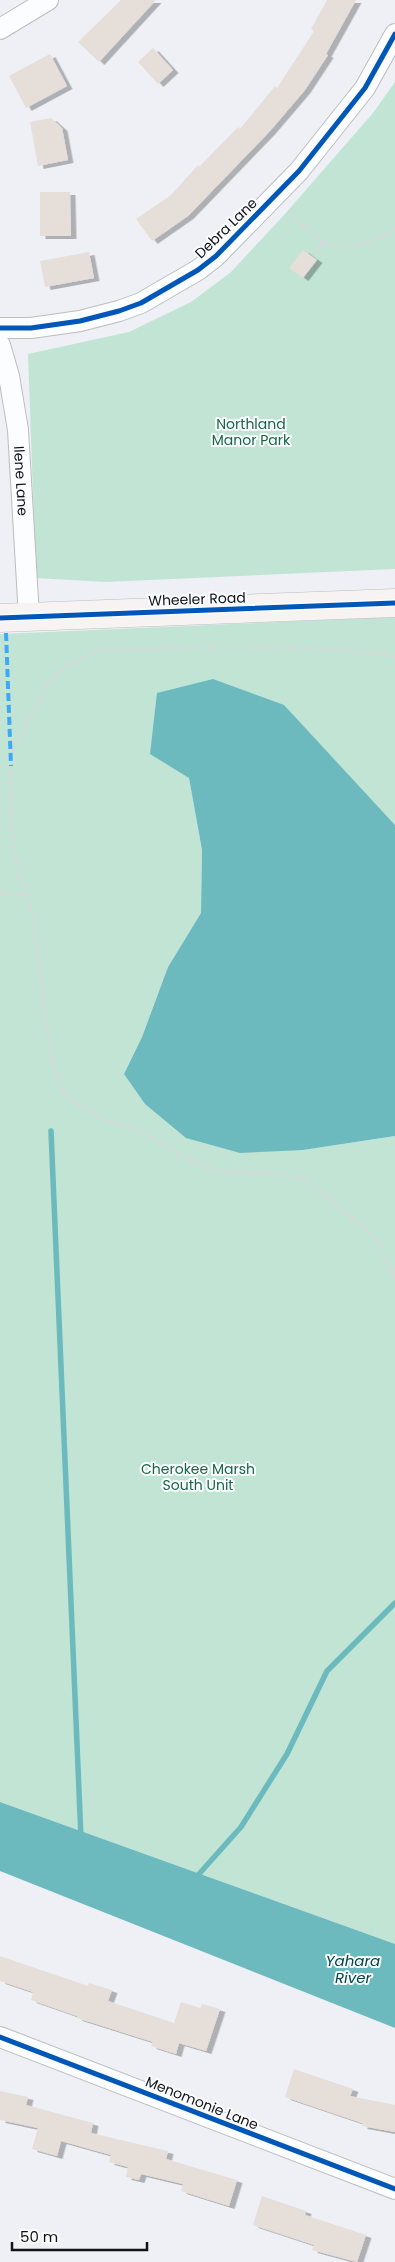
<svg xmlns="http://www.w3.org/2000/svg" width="395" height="2262" font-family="Poppins,sans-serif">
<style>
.green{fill:#c1e4d5}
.water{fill:#6cbabe}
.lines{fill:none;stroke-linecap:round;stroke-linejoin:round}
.stream{stroke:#6cbabe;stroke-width:5.5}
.building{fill:#e6ded9;filter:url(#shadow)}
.street-casing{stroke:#bbbdc1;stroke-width:22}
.secondary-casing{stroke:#bbbdc1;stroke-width:29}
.path{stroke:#d8d8da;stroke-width:3;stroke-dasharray:4 4;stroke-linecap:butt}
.street{stroke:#fcfdfe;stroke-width:20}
.secondary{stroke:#f6f3f2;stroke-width:28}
.quiet{stroke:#3fa9f5;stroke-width:4;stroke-dasharray:8 4;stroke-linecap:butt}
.cycleway-casing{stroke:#fbfcfe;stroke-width:8}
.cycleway{stroke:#0057b8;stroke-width:5}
.labels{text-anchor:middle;stroke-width:4;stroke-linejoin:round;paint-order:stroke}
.street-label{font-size:14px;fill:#121317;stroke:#fbfcfe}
.park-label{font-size:14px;fill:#196647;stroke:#fbfcfe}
.water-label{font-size:15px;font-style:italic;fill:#004446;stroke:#fbfcfe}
</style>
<defs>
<filter id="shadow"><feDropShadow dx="5.5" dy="3" stdDeviation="0" flood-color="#0004"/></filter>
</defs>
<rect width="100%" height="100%" fill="#eef0f6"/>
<path class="green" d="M395,82V569L106,582L36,578L28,354L129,332L191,302L231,272L284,215L373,113Z
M395,617V825L364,792L189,778L202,850L201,913L168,967L142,1037L124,1074L303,1150L395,1136V1944L0,1802V634Z"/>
<path class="water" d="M213,679L284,705L395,825V1136L303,1150L240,1153L186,1138L145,1104L124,1074L142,1037L168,967L201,913L202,850L189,778L150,754L157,693Z
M0,1802L395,1944V2028L0,1871Z"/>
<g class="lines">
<path class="stream" d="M51,1131L81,1838
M196,1881L199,1874L241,1827L287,1754L327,1671L395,1603"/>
</g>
<path class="building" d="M121,0H156L99,62L78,42Z
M327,0H356L326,54L328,55L305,90L270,131L188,216L152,241L136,219L171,195L198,165L200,166L238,127L240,129L275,86L277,88L314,31L311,29Z
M153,48L173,70L158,84L138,62Z
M50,54L67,86L26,108L9,76Z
M51,118L62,128L68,160L38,166L30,122Z
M40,192H70L71,236H40Z
M303,250L317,260L303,278L289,268Z
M89,252L94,278L45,287L40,261Z
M0,1956L88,1986L89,1983L112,1990L108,2001L174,2023L181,2002L200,2008L202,2004L220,2009L206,2051L179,2043L176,2054L151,2046L153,2042L77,2018V2016L31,2000L33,1992L0,1981Z
M294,2069L353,2089L350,2096L395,2105V2132L362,2126V2123L285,2097Z
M0,2091L28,2097L26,2105L93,2123L91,2133L168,2151L166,2159L237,2180L229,2206L181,2191L183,2184L141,2174L139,2180L126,2177L128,2167L109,2162L111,2155L61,2141L57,2156L32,2149L38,2128L0,2120Z
M262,2196L306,2211L305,2215L366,2235L357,2262L312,2250L314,2245L253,2225Z"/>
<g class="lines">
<g class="street-casing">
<g id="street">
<path d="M0,29L48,0"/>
<path d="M0,328H31L80,321L119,311L141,303L198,270L216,256L299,171L365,88L395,34"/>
<path id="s1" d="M0,345L9,376L18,430L29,617"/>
<path d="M0,2037L395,2189"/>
</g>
</g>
<g class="secondary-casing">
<path id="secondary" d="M0,618L395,603"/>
</g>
<path class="path" d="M290,213L323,242
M315,252L323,242C343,255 377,240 395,228
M395,656L333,649L241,647L96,650L67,666L53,677L26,724L14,748L11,766L12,840L17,865L34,921L50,1050L55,1070L64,1092L76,1104L108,1121L126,1125L163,1143L181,1157L216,1171L282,1174L304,1179L367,1229L378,1243L395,1277
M0,893L15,896L25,892"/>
<use href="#street" class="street"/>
<use href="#secondary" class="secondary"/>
<path class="quiet" d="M6,633L11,766"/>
<g class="cycleway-casing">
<path id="cycleway" d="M0,328H31L80,321L119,311L141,303L198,270L216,256L299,171L365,88L395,34
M0,618L395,603
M0,2037L395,2189"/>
</g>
<use href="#cycleway" class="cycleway"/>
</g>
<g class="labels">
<g class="street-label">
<text transform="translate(226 228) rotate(-44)" y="5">Debra Lane</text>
<text dy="5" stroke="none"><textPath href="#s1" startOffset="138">Ilene Lane</textPath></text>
<text transform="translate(197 599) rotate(-2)" y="5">Wheeler Road</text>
<text transform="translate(202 2103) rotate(22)" y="5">Menomonie Lane</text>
</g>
<g class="park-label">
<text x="251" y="429">Northland<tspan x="251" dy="16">Manor Park</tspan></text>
<text x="198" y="1474">Cherokee Marsh<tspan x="198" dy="16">South Unit</tspan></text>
</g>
<g class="water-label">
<text x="353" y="1966">Yahara<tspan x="353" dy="17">River</tspan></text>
</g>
</g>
<path d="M12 2242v8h135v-8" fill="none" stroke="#121317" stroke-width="2.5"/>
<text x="20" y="2242" font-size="15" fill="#121317" stroke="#fbfcfe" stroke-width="4" paint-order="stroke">50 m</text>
</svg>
